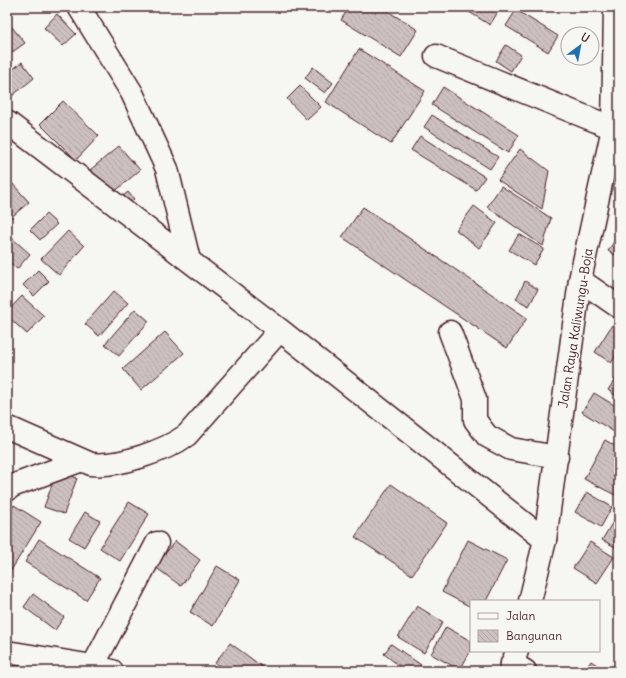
<svg xmlns="http://www.w3.org/2000/svg" width="626" height="678" font-family="Delius,sans-serif">
	<style>
		.building { fill: url(#building-back-hatch); stroke: #4a1f2b }
		.lines { fill: none; stroke-linecap: round; stroke-linejoin: round }
		.minor-casing { stroke: #4a1f2b; stroke-width: 25 }
		.major-casing { stroke: #4a1f2b; stroke-width: 25 }
		.minor { stroke: #f6f6f2; stroke-width: 22 }
		.major { stroke: #f6f6f2; stroke-width: 22 }
		.labels { text-anchor: middle; stroke-width: 3; stroke-linejoin: round; paint-order: stroke }
		.street-label { font-size: 13px; fill: #4a1f2b; stroke: #f6f6f2 }
	</style>
	<defs>
		<pattern id="building-back-hatch" width="6" height="6" patternUnits="userSpaceOnUse"><rect width="6" height="6" fill="#ccc1c0"/><path d="M-1 5l2 2M0 0l6 6M5-1l2 2" fill="none" stroke="#b1a5a5"/></pattern>
	</defs>
	<rect width="100%" height="100%" fill="#f6f6f2"/>
	<filter id="ink" filterUnits="userSpaceOnUse"><feTurbulence type="fractalNoise" baseFrequency=".025" numOctaves="2"/><feDisplacementMap in="SourceGraphic" scale="8" xChannelSelector="R" yChannelSelector="G"/><feConvolveMatrix kernelMatrix="1 2 1 2 8 2 1 2 1" color-interpolation-filters="sRGB"/></filter>
	<g filter="url(#ink)">
		<path class="building" d="M349 7H381L418 30 401 57 341 20Z
			M461 7H494L499 10 490 25Z
			M516 10 558 36 548 52 506 26Z
			M57 14 76 34 63 46 44 28Z
			M7 21 25 43 11 53 7 48Z
			M506 45 521 55 511 71 496 61Z
			M359 49 425 91 391 144 326 102Z
			M22 62 34 78 7 100V74Z
			M313 67 333 83 325 93 305 78Z
			M300 86 321 107 307 120 287 99Z
			M443 87 519 135 508 153 432 105Z
			M63 101 99 136 76 160 40 124Z
			M432 115 498 157 490 169 424 127Z
			M420 136 485 177 476 190 411 150Z
			M119 146 140 170 112 194 90 170Z
			M520 149 549 171 542 209 498 180Z
			M12 183 29 202 7 221V187Z
			M501 186 551 218 543 246 487 207Z
			M128 192 134 199 123 209 117 201Z
			M474 206 497 223 479 248 456 230Z
			M363 207 527 318 507 348 342 237Z
			M46 214 57 224 40 240 30 230Z
			M68 231 84 246 59 275 41 259Z
			M519 234 544 249 534 265 509 250Z
			M619 234V257L608 251Z
			M12 238 30 254 17 269 7 260V243Z
			M38 270 49 281 34 296 23 285Z
			M525 281 538 289 529 306 516 299Z
			M114 291 128 303 99 336 85 324Z
			M22 296 44 316 27 334 7 316V312Z
			M135 309 149 321 119 356 105 344Z
			M612 325 619 329V351L611 363 595 352Z
			M165 332 184 353 141 390 123 369Z
			M619 373V398L608 390Z
			M594 393 619 408V435L582 412Z
			M605 440 619 448V493L617 496 584 479Z
			M57 471 77 478 64 514 44 507Z
			M391 484 447 523 412 575 355 537Z
			M587 492 612 507 601 527 575 512Z
			M129 502 149 514 120 561 100 548Z
			M14 505 41 522 7 577V516Z
			M85 512 100 521 84 547 69 538Z
			M614 520 619 522V549L602 540Z
			M39 539 100 578 86 600 25 562Z
			M468 540 507 560 486 601H471V607L442 592Z
			M175 541 200 560 181 586 155 567Z
			M590 542 614 557 597 583 573 568Z
			M217 566 240 580 213 626 190 612Z
			M33 594 64 617 55 630 24 607Z
			M417 606 443 622 424 653 398 637Z
			M446 627 471 641V650L460 670 431 654Z
			M230 643 268 671H226L215 663Z
			M391 644 421 665 417 671H406L384 654Z
			M591 661 606 671H584Z"/>
		<g class="lines">
			<defs>
				<path id="minor" d="M79 7 132 93 167 169 189 260
					M436 56 613 128
					M7 122 280 330 545 540
					M580 280 619 307
					M450 332 475 399V420L487 436 511 449 557 457
					M7 427 91 464C119 467 165 451 187 435L280 330
					M7 490 12 486 82 460
					M7 652 93 666 112 671
					M512 663 525 671
					M93 666 157 543"/>
				<path id="major" d="M530 601 545 540 580 280 613 128 615 7
					M510 671 517 651"/>
			</defs>
			<use href="#minor" class="minor-casing"/>
			<use href="#major" class="major-casing"/>
			<use href="#minor" class="minor"/>
			<use href="#major" class="major"/>
		</g>
	</g>
	<g class="labels">
		<g class="street-label">
			<text transform="translate(575 328) rotate(-81)" y="5">Jalan Raya Kaliwungu-Boja</text>
		</g>
	</g>
	<rect width="626" height="678" fill="none" stroke="#f6f6f2" stroke-width="24"/>
	<rect x="12" y="12" width="602" height="654" fill="none" stroke="#4a1f2b" stroke-width="1.5" filter="url(#ink)"/>
	<rect x="470" y="600" width="130" height="52" fill="#f6f6f2" stroke="#b1a0a2"/>
	<rect x="478" y="613" width="20" height="6" fill="#f6f6f2" stroke="#b1a0a2"/>
	<text x="506" y="620" font-size="12" fill="#4a1f2b">Jalan</text>
	<rect x="478" y="630" width="20" height="12" fill="url(#building-back-hatch)" stroke="#b1a0a2"/>
	<text x="506" y="640" font-size="12" fill="#4a1f2b">Bangunan</text>
	<g transform="translate(580 46) rotate(32)"><circle r="19" fill="#f6f6f2" stroke="#b1a0a2"/>
	<path d="M0-3L7 15L0 10L-7 15Z" fill="#1f6fb2"/>
	<text y="-6" font-size="11" font-weight="bold" text-anchor="middle" fill="#4a1f2b">U</text>
	</g>
</svg>
